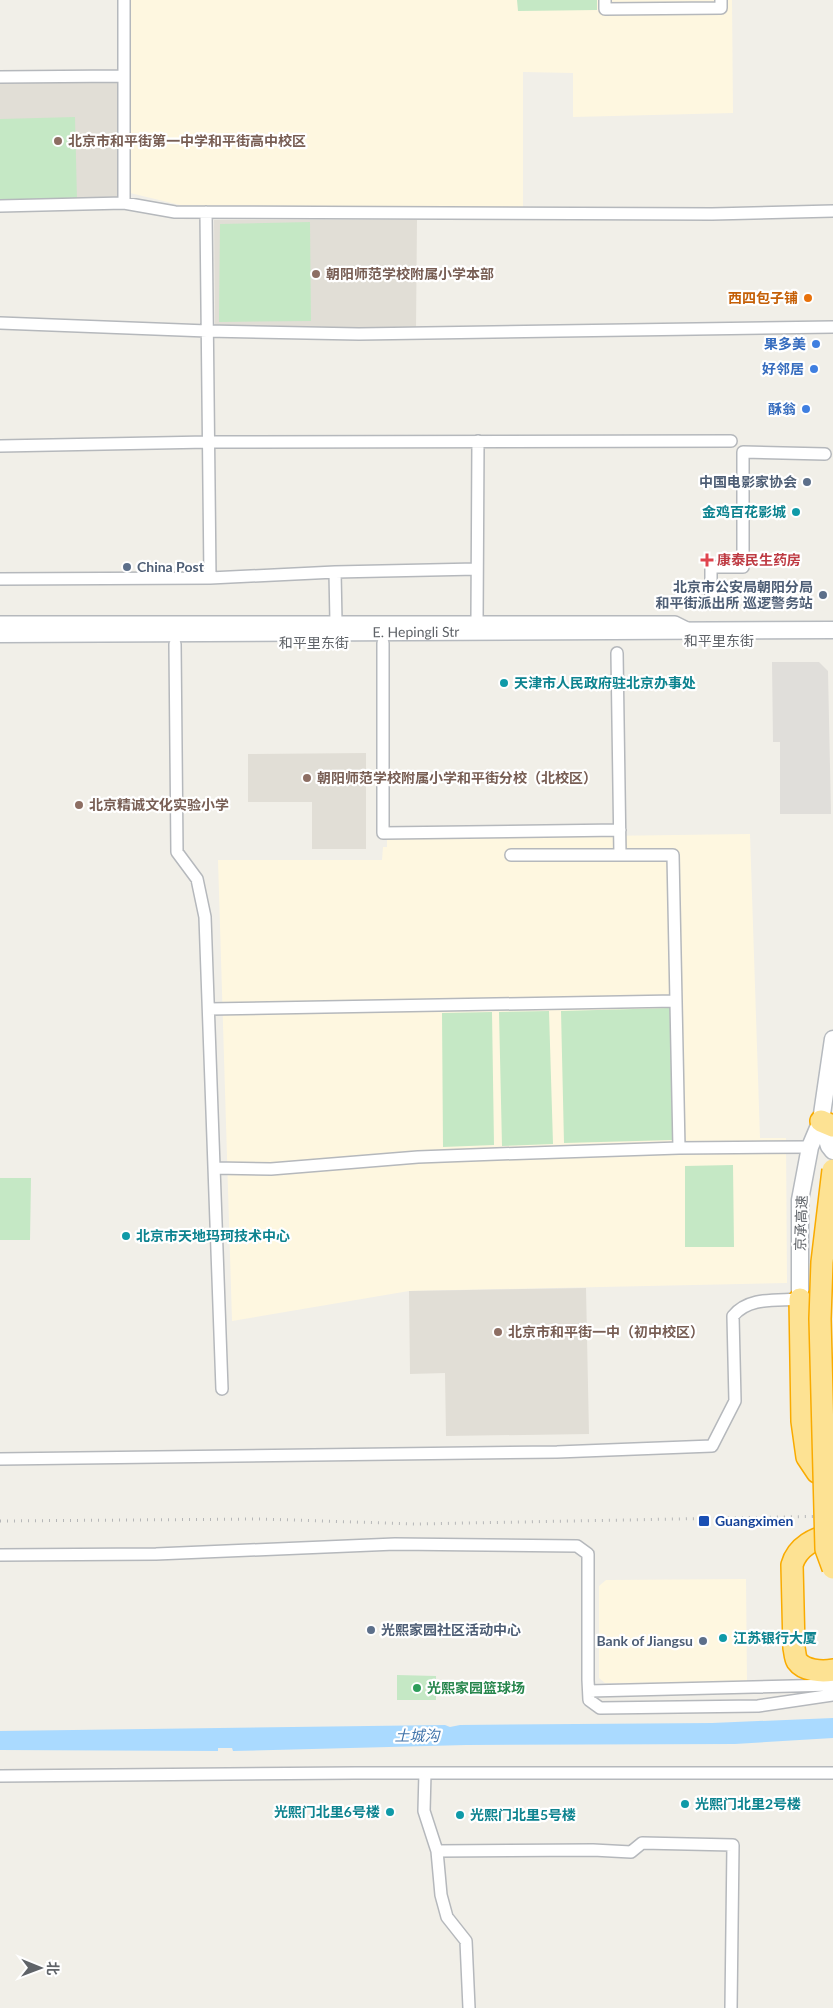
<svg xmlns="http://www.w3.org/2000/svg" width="833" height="2008" font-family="Lato,'Noto Sans SC',sans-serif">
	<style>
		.commercial { fill: #fef7e0 }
		.industrial { fill: #e0deda }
		.education { fill: #e1ded6 }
		.green { fill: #c5e8c5 }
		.water { fill: #aadaff }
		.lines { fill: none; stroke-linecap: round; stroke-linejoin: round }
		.street-casing { stroke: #b5b8bc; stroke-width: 14 }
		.secondary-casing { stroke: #b6babf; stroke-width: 19 }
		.highway-casing { stroke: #f9ab00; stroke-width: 24 }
		.street { stroke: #fff; stroke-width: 11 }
		.secondary { stroke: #fff; stroke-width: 16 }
		.highway { stroke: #fde293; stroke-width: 21 }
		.rail { stroke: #b6b7b8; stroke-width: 3; stroke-dasharray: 1 6; stroke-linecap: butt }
		.highway-bridge-casing { stroke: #f9ab00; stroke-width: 24; stroke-linecap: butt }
		.highway-bridge { stroke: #fde293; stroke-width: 21 }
		.education-dot { fill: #8d6e63; stroke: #fff; stroke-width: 2 }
		.food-dot { fill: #e8710a; stroke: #fff; stroke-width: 2 }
		.shop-dot { fill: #3f7fe0; stroke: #fff; stroke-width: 2 }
		.service-dot { fill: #5c6f8a; stroke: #fff; stroke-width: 2 }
		.culture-dot { fill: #0f9aa8; stroke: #fff; stroke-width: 2 }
		.health-dot { fill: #e0444e; stroke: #fff; stroke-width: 2 }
		.transit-dot { fill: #1a4fb4; stroke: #fff; stroke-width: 2 }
		.leisure-dot { fill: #2e9e5b; stroke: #fff; stroke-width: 2 }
		.labels { text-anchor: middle; stroke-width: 4.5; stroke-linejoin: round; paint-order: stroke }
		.education-label { font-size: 14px; font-weight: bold; fill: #785e54; stroke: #fff; text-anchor: start }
		.food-label { font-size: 14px; font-weight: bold; fill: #c56008; stroke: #fff; text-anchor: end }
		.shop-label { font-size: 14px; font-weight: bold; fill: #366cbe; stroke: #fff; text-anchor: end }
		.service-label { font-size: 14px; font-weight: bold; fill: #4e5e75; stroke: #fff; text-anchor: end }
		.culture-label { font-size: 14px; font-weight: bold; fill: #0d838f; stroke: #fff; text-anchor: start }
		.health-label { font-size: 14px; font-weight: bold; fill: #be3a42; stroke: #fff; text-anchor: start }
		.street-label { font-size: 14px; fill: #5f6368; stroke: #fff }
		.transit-label { font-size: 14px; font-weight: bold; fill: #164399; stroke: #fff; text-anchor: start }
		.leisure-label { font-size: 14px; font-weight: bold; fill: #27864d; stroke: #fff; text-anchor: start }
		.water-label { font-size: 15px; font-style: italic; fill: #4174aa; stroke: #fff }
	</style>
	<rect width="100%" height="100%" fill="#f1efe8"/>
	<path class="commercial" d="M130 0H732L733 113 573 117V73L523 72V207L180 205 130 193Z
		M750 834 760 1138H786L787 1283 409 1291 232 1321 218 860H382L383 847H387V839Z
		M746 1579 747 1682 605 1683 599 1678V1586L606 1580Z"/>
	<path class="industrial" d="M772 662H819L828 671 831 814H780V742H773Z"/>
	<path class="education" d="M117 81V199L0 201V82Z
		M214 220H417L416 329 215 328Z
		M366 753V849H312V802H248V754Z
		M586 1288 589 1434 446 1436 445 1373 410 1374 409 1291Z"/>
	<path class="green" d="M517 0H597V10L518 11Z
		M75 117 77 200 0 201V119Z
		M310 222 311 321 219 322 220 224Z
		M670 1008 673 1140 564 1143 561 1011Z
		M549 1011 553 1144 502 1146 499 1012Z
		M492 1012 494 1145 443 1147 442 1013Z
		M733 1165 734 1247H685V1166Z
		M0 1178H31L30 1240H0Z
		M397 1675 436 1676V1700H397Z"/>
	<path class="water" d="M833 1718V1738L735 1744 466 1745 233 1751 232 1748H218V1751L0 1750V1731L445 1725 450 1727 460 1725 712 1723Z"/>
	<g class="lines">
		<defs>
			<path id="street" d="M605 0V9L721 8V0
				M0 77 123 76
				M124 203V0
				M0 206 124 203 175 212 712 214 833 211
				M206 212 210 578
				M0 323 207 331 359 334 833 327
				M0 446 208 442 731 441
				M335 572 336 622
				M0 579 210 578 335 572 477 569
				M711 604V567H743V452L825 454
				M0 622H675L691 630
				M477 622 478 441
				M383 643V833L620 830
				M175 644 177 852 197 879 205 917 222 1389
				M617 653 620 855
				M511 855H673L679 1148
				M209 1009 676 1001
				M214 1168 271 1169 418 1157 497 1154 679 1148 810 1147
				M0 1459 557 1452 712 1446 735 1401 733 1316C749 1296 778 1301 800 1299
				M0 1555 156 1554 395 1544 577 1546 588 1554V1680L589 1700 600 1708 758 1706 833 1695
				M589 1691 833 1685
				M425 1773 424 1811 437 1851 593 1850 631 1852 642 1843 733 1845 731 2008
				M0 1776 355 1773H833
				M437 1851 441 1895 447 1917 466 1941 469 2008"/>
			<g id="secondary">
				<path id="s1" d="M0 634 833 630"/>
				<path d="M833 1039 821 1121 829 1146 833 1151"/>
				<path d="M800 1299V1200L810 1147 821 1121"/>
			</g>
			<path id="highway" d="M821 1121 833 1126
				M800 1299 802 1421 807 1457 817 1472 833 1475
				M833 1535C815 1537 797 1547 792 1565L794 1648C795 1652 795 1658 797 1661 804 1671 822 1672 833 1670"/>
		</defs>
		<use href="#street" class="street-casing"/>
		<use href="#secondary" class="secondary-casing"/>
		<use href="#highway" class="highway-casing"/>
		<use href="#street" class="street"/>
		<use href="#secondary" class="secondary"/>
		<use href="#highway" class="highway"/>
		<path class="rail" d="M0 1521 261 1519 416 1524 833 1516"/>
		<defs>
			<path id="highway-bridge" d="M833 1170 822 1262 820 1319 826 1549 833 1568"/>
		</defs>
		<use href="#highway-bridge" class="highway-bridge-casing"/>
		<use href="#highway-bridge" class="highway-bridge"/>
	</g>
	<g class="education-dot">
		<circle cx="58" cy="141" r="5"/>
		<circle cx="316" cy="274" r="5"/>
		<circle cx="307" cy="778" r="5"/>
		<circle cx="79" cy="805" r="5"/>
		<circle cx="498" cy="1332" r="5"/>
	</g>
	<circle class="food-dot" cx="808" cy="298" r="5"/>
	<g class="shop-dot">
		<circle cx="816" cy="344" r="5"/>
		<circle cx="814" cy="369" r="5"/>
		<circle cx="806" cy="409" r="5"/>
	</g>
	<g class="service-dot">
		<circle cx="807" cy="482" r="5"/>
		<circle cx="127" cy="567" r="5"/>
		<circle cx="823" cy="595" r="5"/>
		<circle cx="371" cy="1630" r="5"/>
		<circle cx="703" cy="1641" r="5"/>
	</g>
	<g class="culture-dot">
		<circle cx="796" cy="512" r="5"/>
		<circle cx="504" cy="683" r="5"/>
		<circle cx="126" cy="1236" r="5"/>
		<circle cx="723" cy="1638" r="5"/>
		<circle cx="685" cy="1804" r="5"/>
		<circle cx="390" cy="1812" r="5"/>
		<circle cx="460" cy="1815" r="5"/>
	</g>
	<path class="health-dot" d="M704.5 552.5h5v5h5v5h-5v5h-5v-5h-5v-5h5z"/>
	<rect class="transit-dot" x="698" y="1515" width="12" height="12" rx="2.5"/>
	<circle class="leisure-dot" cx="417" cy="1688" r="5"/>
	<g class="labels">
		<g class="education-label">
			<text x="68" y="146">北京市和平街第一中学和平街高中校区</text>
			<text x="326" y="279">朝阳师范学校附属小学本部</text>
			<text x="317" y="783">朝阳师范学校附属小学和平街分校（北校区）</text>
			<text x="89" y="810">北京精诚文化实验小学</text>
			<text x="508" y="1337">北京市和平街一中（初中校区）</text>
		</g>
		<g class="food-label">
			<text x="798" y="303">西四包子铺</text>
		</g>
		<g class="shop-label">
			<text x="806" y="349">果多美</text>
			<text x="804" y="374">好邻居</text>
			<text x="796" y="414">酥翁</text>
		</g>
		<g class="service-label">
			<text x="797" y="487">中国电影家协会</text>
			<text x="137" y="572" text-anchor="start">China Post</text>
			<text x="813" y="592">北京市公安局朝阳分局<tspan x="813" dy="16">和平街派出所 巡逻警务站</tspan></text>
			<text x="381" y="1635" text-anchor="start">光熙家园社区活动中心</text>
			<text x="693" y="1646">Bank of Jiangsu</text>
		</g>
		<g class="culture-label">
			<text x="786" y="517" text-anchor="end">金鸡百花影城</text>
			<text x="514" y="688">天津市人民政府驻北京办事处</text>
			<text x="136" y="1241">北京市天地玛珂技术中心</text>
			<text x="733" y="1643">江苏银行大厦</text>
			<text x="695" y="1809">光熙门北里2号楼</text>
			<text x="380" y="1817" text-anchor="end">光熙门北里6号楼</text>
			<text x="470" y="1820">光熙门北里5号楼</text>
		</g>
		<g class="health-label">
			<text x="717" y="565">康泰民生药房</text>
		</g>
		<g class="street-label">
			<text dy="5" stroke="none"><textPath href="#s1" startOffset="416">E. Hepingli Str</textPath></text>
			<text x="719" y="646">和平里东街</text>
			<text x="314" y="648">和平里东街</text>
			<text transform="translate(801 1223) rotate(-88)" y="5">京承高速</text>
		</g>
		<g class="transit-label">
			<text x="715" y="1526">Guangximen</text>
		</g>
		<g class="leisure-label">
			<text x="427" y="1693">光熙家园篮球场</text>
		</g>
		<g class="water-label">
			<text x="417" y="1741">土城沟</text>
		</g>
	</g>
	<g transform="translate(40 1968) rotate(91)" stroke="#ffffff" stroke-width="4" paint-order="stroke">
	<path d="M0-4L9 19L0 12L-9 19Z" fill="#5f6368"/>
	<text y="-8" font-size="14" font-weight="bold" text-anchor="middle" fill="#5f6368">北</text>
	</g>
</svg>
